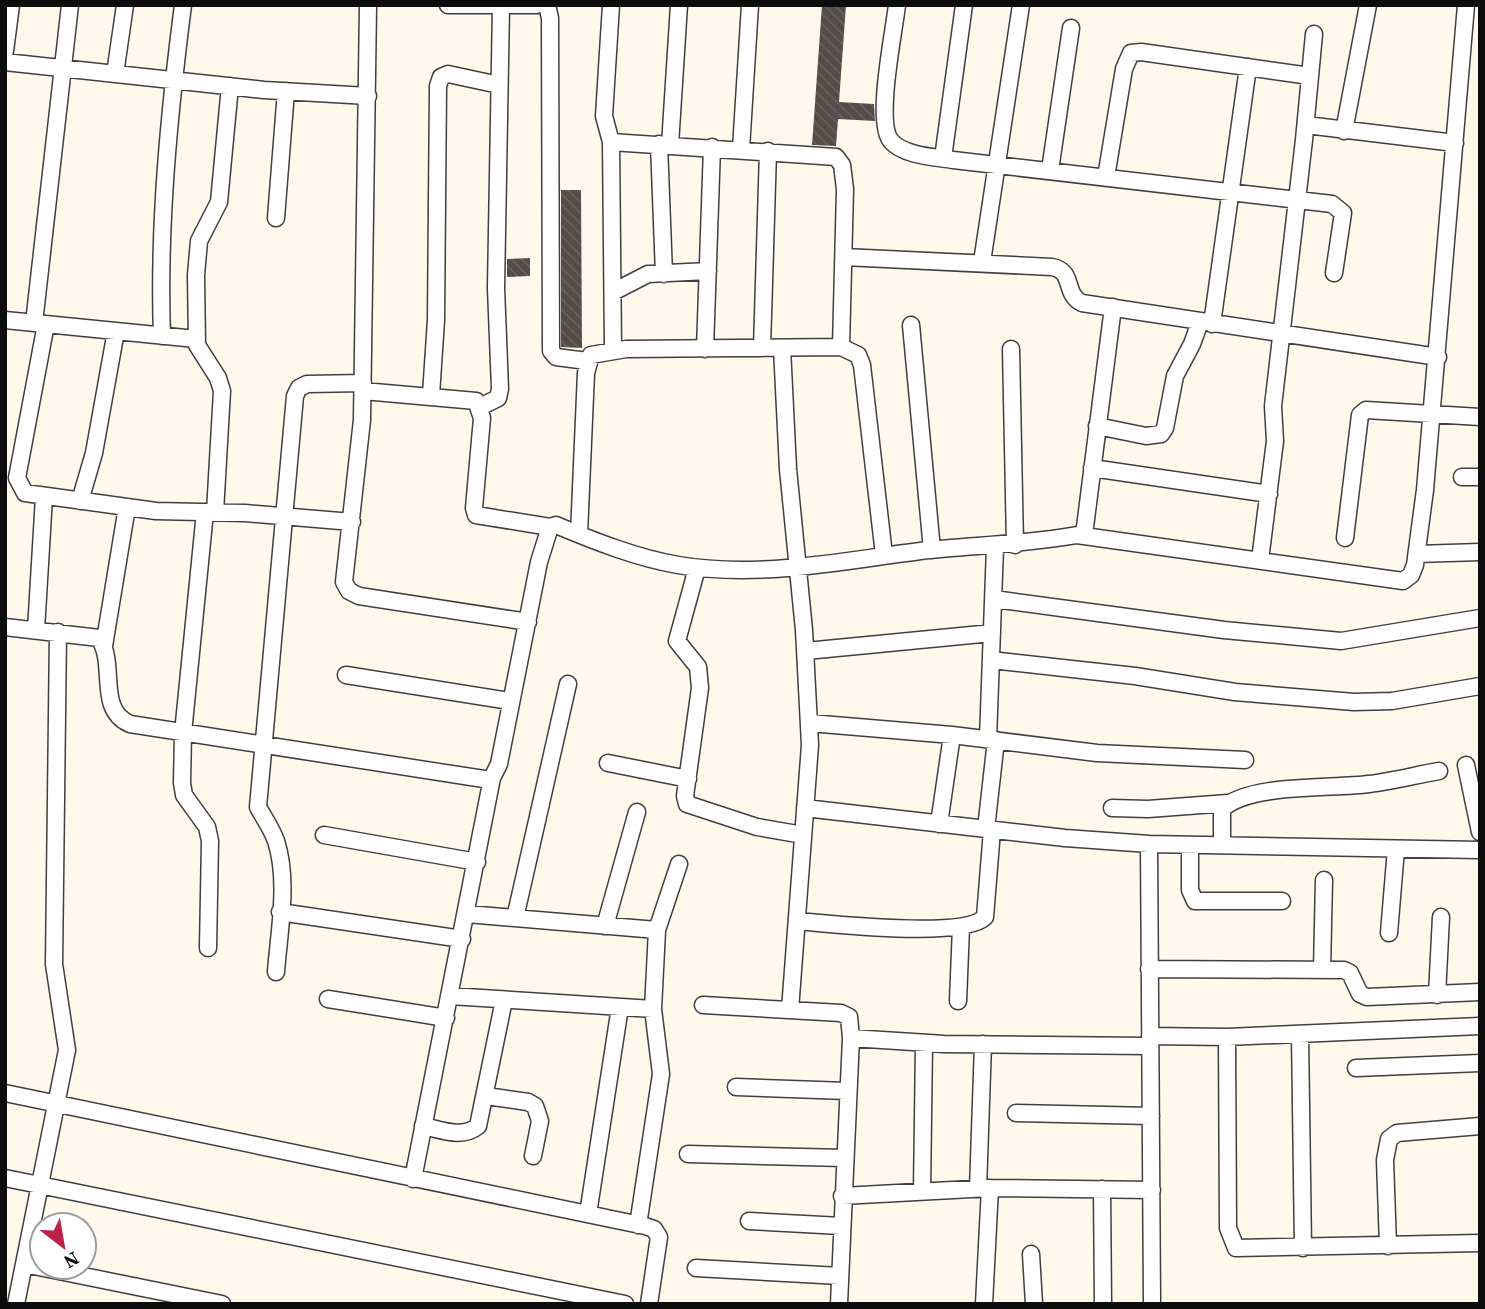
<svg xmlns="http://www.w3.org/2000/svg" width="1485" height="1309" font-family="'Source Serif 4',serif">
	<style>
		.building { fill: url(#building-back-hatch) }
		.lines { fill: none; stroke-linecap: round; stroke-linejoin: round }
		.minor-casing { stroke: #3f3f3f; stroke-width: 19 }
		.minor { stroke: #fff; stroke-width: 16 }
	</style>
	<defs>
		<pattern id="building-back-hatch" width="6" height="6" patternUnits="userSpaceOnUse" patternTransform="scale(1.75)"><rect width="6" height="6" fill="#554b48"/><path d="M-1 5l2 2M0 0l6 6M5-1l2 2" fill="none" stroke="#68605e"/></pattern>
	</defs>
	<rect width="100%" height="100%" fill="#fff8eb"/>
	<path class="building" d="M822 5H846L839 102 874 104 875 121 838 119 836 146 812 145Z
		M561 190H581L582 348 561 347Z
		M530 258V276L507 277V259Z"/>
	<g class="lines">
		<defs>
			<path id="minor" d="M368 5 362 420 344 582 349 591 359 596 528 622
				M448 5H536
				M547 5 550 18 551 351 556 357 587 361
				M611 5 604 116 611 142 613 350
				M897 5C894 32 875 122 891 141 904 156 935 157 953 160L1332 204 1343 213 1334 273
				M5 51 11 5
				M5 62 264 90 368 96
				M115 74 125 5
				M1306 125 1455 143
				M1344 131 1368 5
				M611 142 836 157 842 165 845 189 841 347
				M659 144 664 274
				M670 145 679 5
				M741 149 750 5
				M943 158 964 5
				M1050 170 1071 28
				M1106 177 1124 69 1131 53 1141 52 1310 76
				M276 218 286 91
				M844 257 1052 267C1075 271 1063 294 1082 303L1438 357
				M982 262 1021 5
				M613 292 648 274 708 271
				M5 320 196 339
				M34 323 70 5
				M46 324 17 478 25 493 156 511 245 513 352 522
				M1212 324 1248 67
				M911 325 932 550
				M162 336C158 226 169 114 183 5
				M762 348 768 151
				M782 348 788 469 804 630 810 745 790 1010
				M705 349 712 147
				M1011 349 1015 545
				M363 391 476 401 482 418 474 508 476 515 550 527
				M431 395 436 320 438 86 441 77 448 74 499 85
				M480 407 498 398 500 389 496 288 501 6
				M1097 426 1146 436 1161 434 1165 428 1175 376 1192 344 1200 322
				M1092 468 1269 494
				M1462 477H1480
				M80 501 94 453 116 331
				M205 512 183 733 182 783 184 795 207 827 210 841 208 948
				M215 512 222 391 218 378 197 345 196 275 199 241 219 202 230 86
				M579 534 586 373 591 355 626 349 841 347 858 355 862 365 884 555
				M1084 535 1113 307
				M1345 538 1360 415 1366 410 1480 417
				M1417 554 1480 552
				M1260 560 1275 441 1273 406 1304 140 1314 34
				M697 568 677 641 698 667 700 688 685 796 687 804 757 827 803 835
				M994 599 1224 630 1341 641 1480 618
				M5 627 99 638C117 665 96 709 130 724L484 779 492 778 499 764 539 562 550 527 556 525C594 541 637 558 678 565 760 579 847 560 928 550 978 545 1027 544 1077 535L1403 581 1411 575 1415 565 1425 490 1466 5
				M36 630 44 497
				M104 646 127 507
				M806 651 992 633
				M991 660 1135 676 1235 692 1354 702 1392 701 1480 686
				M346 675 510 701
				M810 723 952 735 1097 753 1245 760
				M988 739 995 547
				M608 763 688 779
				M1466 765 1480 832
				M805 808 1065 838 1149 844 1480 850
				M1112 808 1148 809 1228 803
				M939 824 952 735
				M986 829 996 740
				M324 835 477 862
				M1149 844 1152 1304
				M1190 845V890L1195 901H1282
				M1222 845V809C1249 783 1332 789 1369 784 1393 781 1416 775 1439 771
				M280 912 462 939
				M467 914 657 930
				M515 918 568 684
				M797 921C831 924 964 939 985 917L992 830
				M605 926 637 812
				M1389 933 1396 849
				M1149 969 1344 970 1350 973 1360 994 1367 997 1480 992
				M1322 970 1324 880
				M276 972C279 931 289 881 276 841 272 829 264 818 258 807L295 396 299 388 307 384 363 383
				M1437 995 1441 917
				M450 996 653 1009
				M328 999 446 1018
				M958 1001 961 927
				M703 1005 841 1013 849 1017 851 1038 839 1304
				M1300 1034 1303 1248
				M1150 1036 1227 1037 1480 1026
				M1227 1037 1228 1228 1236 1248 1480 1243
				M851 1038 944 1044 1150 1046
				M1356 1068 1480 1063
				M736 1087 847 1091
				M5 1093 645 1226 654 1229 659 1237 649 1304
				M486 1096 528 1102 535 1106 540 1121 533 1156
				M1016 1113 1151 1116
				M423 1126C442 1130 462 1139 478 1126L504 1000
				M688 1154 844 1158
				M5 1178 625 1304
				M413 1179 492 778
				M978 1189 983 1044
				M1102 1189 1103 1304
				M922 1192 924 1043
				M842 1196 990 1188 1152 1190
				M588 1214 620 1007
				M749 1221 841 1226
				M638 1225 661 1074 653 1009 657 930 679 864
				M1388 1246 1385 1160 1389 1139 1397 1133 1480 1126
				M1031 1254 1034 1304
				M24 1264 222 1304
				M696 1268 840 1276
				M16 1304 67 1050 54 964 58 632
				M984 1304 990 1188"/>
		</defs>
		<use href="#minor" class="minor-casing"/>
		<use href="#minor" class="minor"/>
	</g>
	<rect width="1485" height="1309" fill="none" stroke="#0c0c0c" stroke-width="14"/>
	<g transform="translate(63 1246) rotate(149)"><circle r="33" fill="#ffffff" stroke="#9e9e9e" stroke-width="2"/>
	<path d="M0-5L12 26L0 18L-12 26Z" fill="#bd2344"/>
	<text y="-10" font-size="19" font-weight="bold" text-anchor="middle" fill="#0c0c0c">N</text>
	</g>
</svg>
